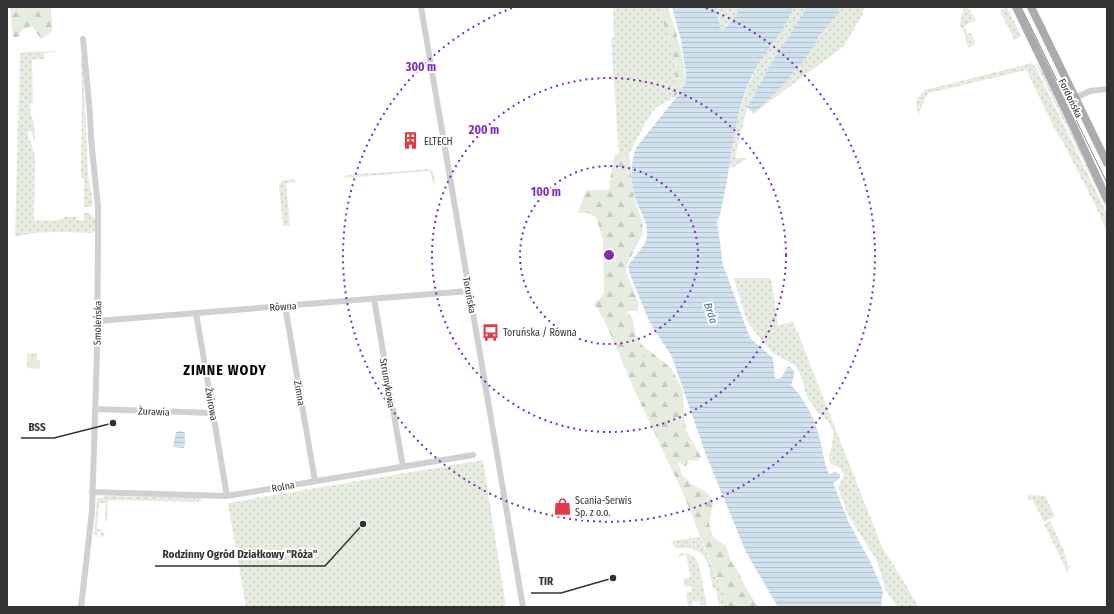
<svg xmlns="http://www.w3.org/2000/svg" width="1114" height="614" font-family="'Fira Sans Condensed',sans-serif">
	<style>
		.grass { fill: url(#grass-dots) }
		.forest { fill: url(#forest-firs) }
		.park { fill: url(#park-crowns) }
		.water { fill: url(#water-rules) }
		.lines { fill: none; stroke-linecap: round; stroke-linejoin: round }
		.stream { stroke: #cfe2ee; stroke-width: 2 }
		.minor { stroke: #d0d0d0; stroke-width: 6 }
		.major { stroke: #ababab; stroke-width: 8 }
		.tram { stroke: #888; stroke-width: 1 }
		.ring { fill: none; stroke: #7b2cbf; stroke-width: 2; stroke-dasharray: 2 4 }
		.labels { text-anchor: middle; stroke-width: 4; stroke-linejoin: round; paint-order: stroke }
		.street-label { font-size: 10px; fill: #333; stroke: #fff }
		.poi-label { font-size: 10px; fill: #333; stroke: #fff; text-anchor: start }
		.water-label { font-size: 11px; font-style: italic; fill: #3f7597; stroke: #fff }
		.district-label { font-size: 14px; font-weight: bold; letter-spacing: 1px; fill: #000; stroke: #fff }
		.centre { fill: #7b2cbf; stroke: #fff; stroke-width: 2 }
		.ring-label { font-size: 12px; text-anchor: middle; font-weight: bold; fill: #7b2cbf; stroke: #fff; stroke-width: 4; stroke-linejoin: round; paint-order: stroke }
		.leader { fill: none; stroke: #333; stroke-width: 1.5 }
		.callout-dot { fill: #333; stroke: #fff; stroke-width: 1.5 }
		.callout-label { font-size: 11px; text-anchor: middle; font-weight: bold; fill: #333; stroke: #fff; stroke-width: 4; stroke-linejoin: round; paint-order: stroke }
	</style>
	<defs>
		<pattern id="grass-dots" width="8" height="8" patternUnits="userSpaceOnUse"><rect width="8" height="8" fill="#e6ecdf"/><path d="M2 2h.1M6 6h.1" fill="none" stroke="#c6cbc0" stroke-width="1.8" stroke-linecap="round"/></pattern>
		<pattern id="forest-firs" width="22" height="20" patternUnits="userSpaceOnUse"><rect width="22" height="20" fill="#e6ecdf"/><path d="M5 1l3.5 6h-7zM16 11l3.5 6h-7z" fill="#c6cbc0"/></pattern>
		<pattern id="park-crowns" width="20" height="18" patternUnits="userSpaceOnUse"><rect width="20" height="18" fill="#e6ecdf"/><path d="M2 6a3 3 0 1 1 6 0M12 15a3 3 0 1 1 6 0" fill="none" stroke="#c6cbc0"/></pattern>
		<pattern id="water-rules" width="6" height="5" patternUnits="userSpaceOnUse"><rect width="6" height="5" fill="#cfe2ee"/><path d="M0 2.5h6" fill="none" stroke="#b2c2cd"/></pattern>
	</defs>
	<rect width="100%" height="100%" fill="#fff"/>
	<path class="grass" d="M613 7H659C667 26 681 71 674 90 670 104 659 103 653 111 644 124 637 140 629 154H619L611 39 614 37Z
		M716 7H741L728 26 722 29 720 28Z
		M794 7H807L770 65 747 108 735 158H748L732 168 729 167C734 130 742 91 762 59 773 42 786 26 794 7Z
		M839 7H864L862 16 843 47 754 113 781 87 807 57 819 36 839 13Z
		M966 7 970 10 976 20 964 26 968 34 971 33 975 42V44L968 48 965 35 960 25 963 9Z
		M1007 7 1021 36 1015 40 1014 39 1000 11Z
		M56 51V52L44 53V59L32 60 33 103H30V111L34 124 35 143 31 131 27 132 35 156 34 220 55 221 65 217H77V220H84V213H89L96 220 95 230 92 233C66 232 40 230 15 237L20 55 23 52Z
		M81 59 83 62 88 175 93 203 91 207H84V178H81L82 97Z
		M1035 62 1041 68 1107 202V210Z
		M1032 63 1035 66 1107 214V231L1097 209 1064 144 1057 133 1026 70 929 93 925 98 919 114C914 105 917 96 925 90Z
		M429 169 433 171 435 183 433 184 430 171 344 178 346 175Z
		M294 179 295 182 286 183 290 226H283L279 185 283 180Z
		M734 278H771L778 326 793 321 882 547 906 585 918 607H897L886 591 877 561 848 515 838 487 844 475 840 468 831 464 829 459 834 434 829 422 818 413 806 395 802 378 796 366 772 352 747 322Z
		M483 460 506 607H246L228 503Z
		M1031 495 1045 496 1055 516 1044 522 1032 499 1028 501V496Z
		M104 496 200 498 202 501H199V502L108 500 107 521H105V519L106 503H99L97 529 102 530 105 536 101 537V532L98 531 97 537 94 534 97 500 98 498H103Z
		M1050 521 1065 553H1064L1067 558 1065 559 1070 568 1068 569 1069 575 1044 524Z
		M700 537 729 607H723L722 605H719L716 589H713C710 574 710 553 692 549 686 547 681 549 676 548L671 541Z
		M686 553 693 556 699 564 707 607H700L704 605H700V601L692 602 693 606 688 607 686 593 692 592 691 586 685 587 683 579 691 577 686 555 677 557 679 554Z"/>
	<path class="forest" d="M10 7H51L52 31 41 39 32 26 22 30 18 37H13Z
		M659 7H668C673 23 689 69 684 84 681 92 674 98 667 102L674 90 676 65Z
		M615 154H629L634 198 642 221 643 233 627 264 626 272 639 304 637 311H626L633 319 635 333 642 345 671 368 683 391 684 417 686 430 701 457 697 461 688 460 686 467 678 462 682 475 693 485 708 493 713 503 709 524 713 537 726 546 731 561 738 571 746 588 758 607H729L682 491 637 396 606 324 598 309 593 304 601 298 604 293 603 240 596 217 588 213H578L586 190H609L612 167Z"/>
	<path class="park" d="M27 353 37 354V360H40V369L27 368Z"/>
	<path class="water" d="M672 7H716L720 28 722 29 728 26 741 7H794C784 33 763 53 751 78 738 105 734 137 729 167 727 183 723 199 720 215L717 221 723 265 750 338 773 358 775 379 781 378 788 366C798 372 794 375 791 385 806 401 815 419 820 440 823 452 824 463 829 474L835 472 840 474V477L838 480 833 483 848 521 871 563 883 591 881 607H778L746 552 706 455 672 357 650 323 631 277 628 266C633 258 641 250 645 243 652 227 640 212 635 198 631 182 630 163 636 148L678 95 685 83 686 74 681 40Z
		M807 7H839V13L819 36 807 57 781 87 754 113 747 108 770 65Z
		M176 432 182 431 185 433V444L184 448 173 447Z"/>
	<g class="lines">
		<path class="stream" d="M642 357 645 356"/>
		<path class="minor" d="M421 7 523 607
			M1075 98 1090 91 1107 89
			M374 299 403 467
			M285 306 315 481
			M196 313 227 496
			M97 321 469 291
			M95 409 213 413
			M92 492 227 496 473 455
			M81 607 92 511 97 352 98 238V207L91 138 90 114 83 39"/>
		<path class="major" d="M1016 7 1071 121 1107 199
			M1031 7 1107 163"/>
		<path class="tram" d="M1021 7 1107 183"/>
	</g>
	<g class="ring">
		<circle cx="609" cy="255" r="89"/>
		<circle cx="609" cy="255" r="177"/>
		<path d="M706 8A266 266 0 1 1 512 8"/>
	</g>
	<defs>
		<symbol id="building-bare" viewBox="-9 -9 18 18"><path d="M-4-6H4V6H1V3H-1V6H-4ZM-2.5-4.3h1.7v1.8h-1.7ZM.8-4.3h1.7v1.8H.8ZM-2.5-1h1.7V.8h-1.7ZM.8-1h1.7V.8H.8Z" fill="#e63946" stroke="#fff" stroke-width="2.5" paint-order="stroke"/></symbol>
		<symbol id="bus-bare" viewBox="-9 -9 18 18"><path d="M-5-6H5V4H4V6H2V4H-2V6H-4V4H-5ZM-3.5-4V0h7V-4ZM-3.5 1.2v1.5H-2V1.2ZM2 1.2v1.5H3.5V1.2Z" fill="#e63946" stroke="#fff" stroke-width="2.5" paint-order="stroke"/></symbol>
		<symbol id="shop-bare" viewBox="-9 -9 18 18"><path d="M-5-2.5h2.3a2.7 3.5 0 0 1 5.4 0H5L5.5 6h-11ZM-1.5-2.5h3a1.5 2.3 0 0 0-3 0Z" fill="#e63946" stroke="#fff" stroke-width="2.5" paint-order="stroke"/></symbol>
	</defs>
	<g fill-rule="evenodd">
		<use href="#building-bare" x="398" y="128" width="25" height="25"/>
		<use href="#bus-bare" x="478" y="320" width="25" height="25"/>
		<use href="#shop-bare" x="550" y="494" width="25" height="25"/>
	</g>
	<g class="labels">
		<g class="street-label">
			<text transform="translate(1071 98) rotate(64)" y="4">Fordońska</text>
			<text transform="translate(470 295) rotate(80)" y="4">Toruńska</text>
			<text transform="translate(283 306) rotate(-4)" y="4">Równa</text>
			<text transform="translate(97 323) rotate(-89)" y="4">Smoleńska</text>
			<text transform="translate(388 383) rotate(80)" y="4">Strumykowa</text>
			<text transform="translate(300 393) rotate(80)" y="4">Zimna</text>
			<text transform="translate(212 404) rotate(80)" y="4">Żwirowa</text>
			<text transform="translate(154 411) rotate(2)" y="4">Żurawia</text>
			<text transform="translate(283 486) rotate(-10)" y="4">Rolna</text>
		</g>
		<g class="poi-label">
			<text x="424" y="145">ELTECH</text>
			<text x="503" y="336">Toruńska / Równa</text>
			<text x="575" y="504">Scania-Serwis<tspan x="575" dy="12">Sp. z o.o.</tspan></text>
		</g>
		<g class="water-label">
			<text transform="translate(711 313) rotate(71)" y="4">Brda</text>
		</g>
		<g class="district-label">
			<text x="225" y="375">ZIMNE WODY</text>
		</g>
	</g>
	<circle cx="609" cy="255" r="6" class="centre"/>
	<g class="ring-label">
		<text x="421" y="71">300 m</text>
		<text x="484" y="134">200 m</text>
		<text x="546" y="196">100 m</text>
	</g>
	<path class="leader" d="M113 423L54 438H21M363 524L325 566H155M613 578L561 593H531"/>
	<g class="callout-dot">
		<circle cx="113" cy="423" r="4"/>
		<circle cx="363" cy="524" r="4"/>
		<circle cx="613" cy="578" r="4"/>
	</g>
	<g class="callout-label">
		<text x="37" y="431">BSS</text>
		<text x="240" y="558">Rodzinny Ogród Działkowy "Róża"</text>
		<text x="546" y="585">TIR</text>
	</g>
	<rect width="1114" height="614" fill="none" stroke="#333333" stroke-width="16"/>
</svg>
